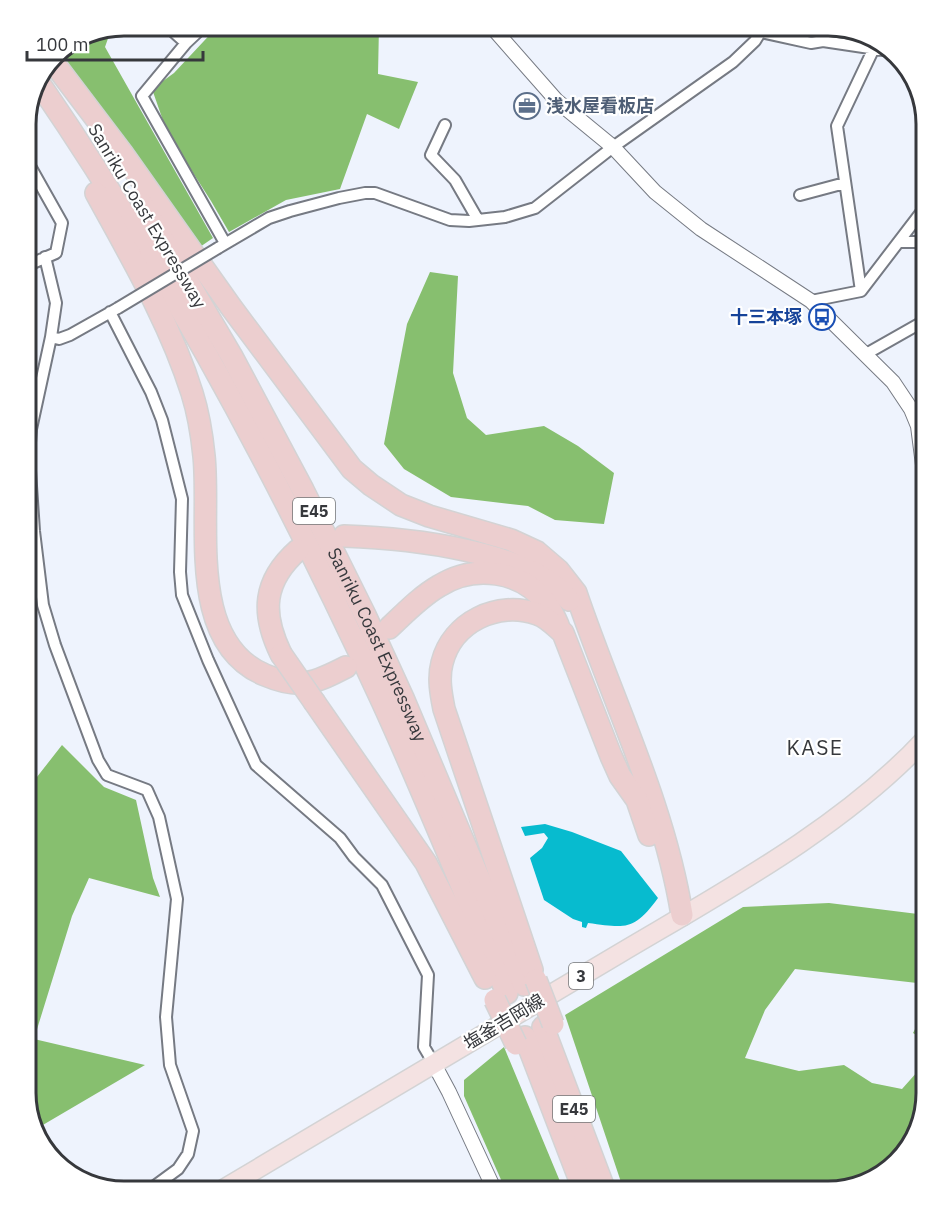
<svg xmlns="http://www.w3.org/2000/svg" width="952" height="1217" font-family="'IBM Plex Sans','Noto Sans JP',sans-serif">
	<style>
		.forest { fill: #87bf6f }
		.water { fill: #07bbcf }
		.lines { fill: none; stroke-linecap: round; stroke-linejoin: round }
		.minor-casing { stroke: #767a83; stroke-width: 14 }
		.tertiary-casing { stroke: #767a83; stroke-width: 16 }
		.primary-casing { stroke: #d3d3d4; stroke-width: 21 }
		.motorway-casing { stroke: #d3d3d4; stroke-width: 24 }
		.minor { stroke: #fff; stroke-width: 10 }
		.tertiary { stroke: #fff; stroke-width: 14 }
		.primary { stroke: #f4e2e2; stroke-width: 18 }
		.motorway { stroke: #eccecf; stroke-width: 21 }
		.minor-bridge-casing { stroke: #767a83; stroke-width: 14; stroke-linecap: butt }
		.motorway-bridge-casing { stroke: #d3d3d4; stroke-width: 24; stroke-linecap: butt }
		.minor-bridge { stroke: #fff; stroke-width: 10 }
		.motorway-bridge { stroke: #eccecf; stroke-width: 21 }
		.labels { text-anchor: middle; stroke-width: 4.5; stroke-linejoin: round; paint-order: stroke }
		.shield { fill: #fff; stroke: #727476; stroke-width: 1.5 }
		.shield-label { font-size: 16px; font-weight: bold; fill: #36383c }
		.service-label { font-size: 18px; font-weight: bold; fill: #4e5e75; stroke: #fff; text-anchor: start }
		.street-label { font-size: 18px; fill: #36383c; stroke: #fff }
		.transit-label { font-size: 18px; font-weight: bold; fill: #164399; stroke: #fff; text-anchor: end }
		.quarter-label { font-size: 21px; letter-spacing: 1.5px; fill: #36383c; stroke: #fff }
		.rim { fill: none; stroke: #36383c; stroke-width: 3 }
	</style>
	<rect width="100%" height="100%" fill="#eef3fd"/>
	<path class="forest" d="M218 26H282L298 31 299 26H379L378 74 418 82 399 129 367 114 340 189 286 200 229 232 211 201 167 132 152 89 174 73Z
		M111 30 105 47 213 238 197 249 59 50Z
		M430 272 458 276 453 373 467 418 486 435 544 426 578 446 614 473 604 524 555 520 528 506 451 497 404 469 384 444 407 324Z
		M62 745 104 787 136 800 153 878 160 897 89 878 72 916 34 1039 145 1065 36 1129 26 1093V791Z
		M829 903 926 915V990L917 983 795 969 765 1010 745 1058 799 1071 844 1065 872 1083 902 1089 926 1062V1093L913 1142 882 1175 828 1191H624L565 1015 743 907Z
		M926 1008V1041L913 1033Z
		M504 1047 564 1191H506L464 1096V1080Z"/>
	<path class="water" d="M545 824 572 832 621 851 658 898C634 931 626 928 588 923L586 928 582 927V922L573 919 544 900 530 858 542 848 548 838 544 833 525 836 521 827Z"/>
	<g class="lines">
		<defs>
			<path id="minor" d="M167 26 186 43
				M204 26 186 43 142 96 225 243
				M761 32 811 43 823 41 890 51
				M445 125 431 155 455 180 478 220
				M800 195 845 183
				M899 242H926
				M218 248 269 218 290 211 339 198 365 193H375L450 220 469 221 505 217 535 208 613 147 733 62 755 41 764 26
				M45 257 56 303 51 337
				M26 266 56 253 62 223 26 159
				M861 291 926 206
				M811 301 861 291 837 126 874 48
				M118 308 70 335 59 339 51 337 31 429 29 456 34 531 43 605 55 645 98 760 107 775 147 790 159 817 177 899 166 1017 170 1065 193 1131 188 1154 178 1169 148 1191
				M110 312 151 392 162 420 182 499 180 572 182 595 208 660 256 765 340 838 354 857 382 885 428 975 424 1047 434 1064
				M866 354 926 320
				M26 584 39 578"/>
			<path id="tertiary" d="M491 26 557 101 613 147 655 192 701 229 811 301 893 382 911 409 918 426 926 488
				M434 1064 449 1092 495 1191"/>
			<path id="primary" d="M220 1191C354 1112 488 1032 622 952 725 891 845 826 926 738"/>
			<g id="motorway">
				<path d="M53 62 122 153 231 307 352 469 371 485 401 505 429 516 511 540 537 552 558 570 576 593C612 700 664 803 682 915"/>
				<path d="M41 86C173 279 284 488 382 701 426 797 465 896 507 993"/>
				<path d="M96 193C131 257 170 323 192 393 198 412 202 436 204 456 211 523 186 642 265 675 300 690 315 683 346 667"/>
				<path id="s1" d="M142 204 231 355 303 490 365 615 403 698 524 985"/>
				<path d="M344 536C404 538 531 550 569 600"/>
				<path d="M389 628C405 613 420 597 439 586 474 564 522 570 547 604 551 610 555 618 558 625"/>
				<path d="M281 654C261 613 263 581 298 550"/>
				<path d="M315 703 426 863 485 978"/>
				<path d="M532 970 444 709C441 694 438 678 442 663 452 622 498 600 537 614 547 617 555 626 563 633L611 756 620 776 637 800 649 835"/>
				<path d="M543 1027 605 1191"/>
				<path d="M525 1037 584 1191"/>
			</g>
		</defs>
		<use href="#minor" class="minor-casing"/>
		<use href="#tertiary" class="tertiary-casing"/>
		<use href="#primary" class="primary-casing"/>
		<use href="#motorway" class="motorway-casing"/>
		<use href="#minor" class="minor"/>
		<use href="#tertiary" class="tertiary"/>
		<use href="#primary" class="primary"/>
		<use href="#motorway" class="motorway"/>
		<defs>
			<path id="minor-bridge" d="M118 308 218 248"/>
			<path id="motorway-bridge" d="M281 654 315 703
				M536 980 553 1024
				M495 1000 516 1044"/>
		</defs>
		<use href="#minor-bridge" class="minor-bridge-casing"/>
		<use href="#motorway-bridge" class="motorway-bridge-casing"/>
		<use href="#minor-bridge" class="minor-bridge"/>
		<use href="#motorway-bridge" class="motorway-bridge"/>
	</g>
	<defs>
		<symbol id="office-ring" viewBox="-11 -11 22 22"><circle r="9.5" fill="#fff" stroke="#5c6f8a" stroke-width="1.5"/><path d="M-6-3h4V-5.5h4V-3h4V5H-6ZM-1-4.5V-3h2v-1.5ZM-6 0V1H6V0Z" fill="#5c6f8a"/></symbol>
		<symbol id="bus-ring" viewBox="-11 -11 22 22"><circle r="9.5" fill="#fff" stroke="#1a4fb4" stroke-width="1.5"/><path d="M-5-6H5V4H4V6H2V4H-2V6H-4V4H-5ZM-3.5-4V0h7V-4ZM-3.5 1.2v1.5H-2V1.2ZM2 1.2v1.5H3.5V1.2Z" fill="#1a4fb4"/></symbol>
	</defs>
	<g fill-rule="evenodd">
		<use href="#office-ring" x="512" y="91" width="30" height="30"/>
		<use href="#bus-ring" x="807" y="302" width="30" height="30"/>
	</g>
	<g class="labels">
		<g class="shield">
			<rect x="293" y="498" width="42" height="26" rx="4.5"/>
			<rect x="569" y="963" width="24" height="26" rx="4.5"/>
			<rect x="553" y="1096" width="42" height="26" rx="4.5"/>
		</g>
		<g class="shield-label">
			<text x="314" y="517">E45</text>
			<text x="581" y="982">3</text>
			<text x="574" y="1115">E45</text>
		</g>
		<g class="service-label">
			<text x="546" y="112">浅水屋看板店</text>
		</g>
		<g class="street-label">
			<text transform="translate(147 216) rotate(59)" y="6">Sanriku Coast Expressway</text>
			<text dy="6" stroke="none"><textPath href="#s1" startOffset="500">Sanriku Coast Expressway</textPath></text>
			<text transform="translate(504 1022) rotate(-31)" y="6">塩釜吉岡線</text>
		</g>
		<g class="transit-label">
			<text x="802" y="323">十三本塚</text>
		</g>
		<g class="quarter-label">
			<text x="815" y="755">KASE</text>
		</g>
	</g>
	<path d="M0 0H952V1217H0ZM124 36H828A88 88 0 0 1 916 124V1093A88 88 0 0 1 828 1181H124A88 88 0 0 1 36 1093V124A88 88 0 0 1 124 36Z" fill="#fff" fill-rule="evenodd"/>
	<path class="rim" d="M124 36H828A88 88 0 0 1 916 124V1093A88 88 0 0 1 828 1181H124A88 88 0 0 1 36 1093V124A88 88 0 0 1 124 36Z"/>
	<path d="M27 51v9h176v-9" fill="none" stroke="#36383c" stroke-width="3"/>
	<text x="36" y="51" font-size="18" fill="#36383c" stroke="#ffffff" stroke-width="4.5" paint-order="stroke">100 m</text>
</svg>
